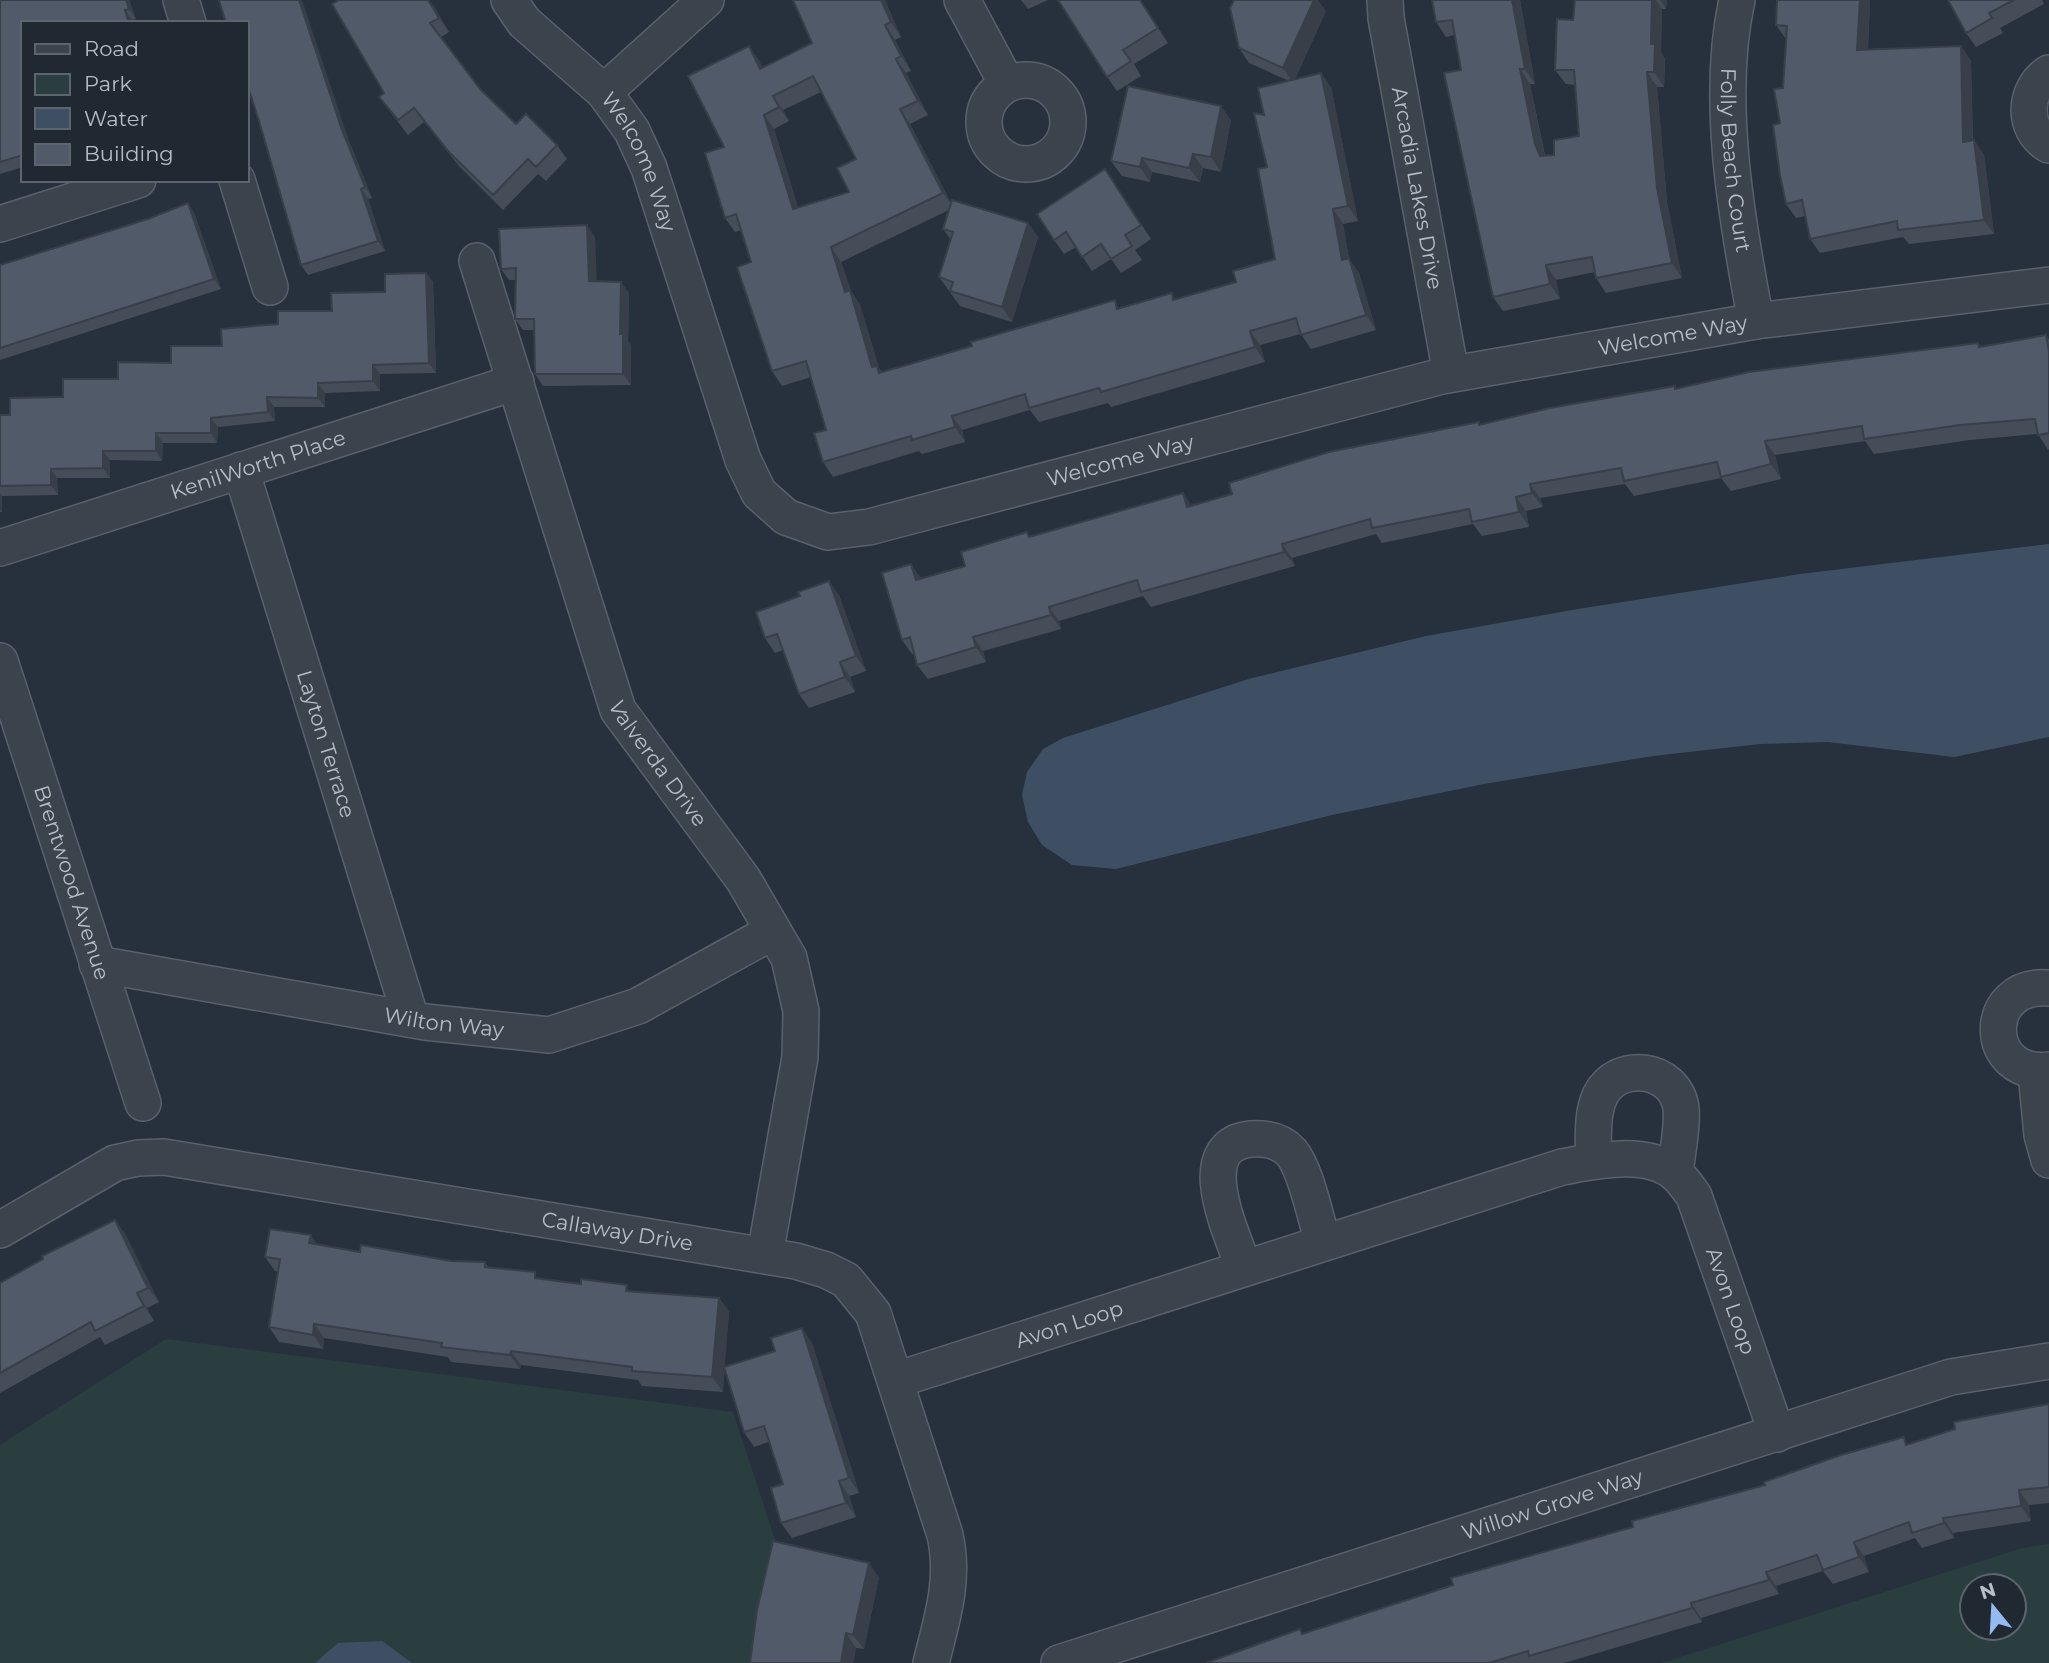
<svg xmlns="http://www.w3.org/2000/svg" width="2049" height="1663" font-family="Montserrat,sans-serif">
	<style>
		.green { fill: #2a3e3f; fill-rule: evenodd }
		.water { fill: #3e4f64 }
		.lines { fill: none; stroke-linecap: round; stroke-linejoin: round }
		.minor-casing { stroke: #59616b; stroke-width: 38 }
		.minor { stroke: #3b434d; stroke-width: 35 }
		.wall { fill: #454d59; fill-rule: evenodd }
		.shaded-wall { fill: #383f49 }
		.building { fill: #505a68; stroke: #383f49; stroke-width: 2; fill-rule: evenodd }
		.labels { text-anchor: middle; stroke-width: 5; stroke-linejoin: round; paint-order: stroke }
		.street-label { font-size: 21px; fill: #b7bec8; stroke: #202832 }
	</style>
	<rect width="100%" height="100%" fill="#27313d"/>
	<path class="green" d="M166 1339 733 1412 779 1552 756 1663H0V1445Z
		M2049 1544V1663H1662L2022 1548ZM1972 1586H2014V1628H1972Z"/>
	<path class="water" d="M2049 544V737L1954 757 1828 742 1760 744 1653 756 1484 784 1332 815 1116 869 1072 865 1042 845 1028 822 1022 795 1027 772 1043 749 1063 738 1252 678 1426 636 1578 609 1800 574Z
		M382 1641 412 1663H315L338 1643Z"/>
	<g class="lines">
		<defs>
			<g id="minor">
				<path d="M181 0 188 23"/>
				<path id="s1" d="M509 0 524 22 604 92 632 131 649 168 743 460 759 493 786 517 828 532 869 527 1442 376 1756 321 2049 285"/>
				<path d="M962 0 1007 84"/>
				<path id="s2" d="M1385 0 1386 18 1451 374"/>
				<path id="s3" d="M1737 0C1715 99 1737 222 1756 321"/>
				<path d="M2049 73C2024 89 2021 129 2049 145"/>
				<circle cx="1026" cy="122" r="42"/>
				<path d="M604 92 706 0"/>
				<path d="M237 180 270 287"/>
				<path d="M0 224 138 180"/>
				<path id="s4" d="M477 261 618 710 743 879 789 958 801 1011 800 1057 765 1255"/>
				<path id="s5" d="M241 470 411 1019"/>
				<path id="s6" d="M0 548 516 382"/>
				<path id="s7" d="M0 661 143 1103"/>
				<path id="s8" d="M97 964 425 1022 549 1035 638 1006 772 932"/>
				<path d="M2049 988C1981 982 1982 1078 2049 1070"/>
				<path d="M2036 1072 2042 1135 2049 1160"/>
				<path d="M1593 1161C1594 1141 1591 1115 1600 1096 1617 1060 1675 1067 1681 1108 1683 1128 1677 1153 1675 1173"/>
				<path id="s9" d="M0 1230 115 1163 138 1158 164 1157 796 1261 826 1270 846 1280 873 1313 945 1535C955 1580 942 1619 931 1663"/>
				<path d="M1244 1268C1233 1236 1188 1145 1251 1139 1266 1138 1280 1140 1291 1152 1306 1169 1316 1220 1323 1243"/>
				<path id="s10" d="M896 1380 1562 1167C1596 1161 1647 1149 1676 1174 1683 1180 1689 1189 1694 1196L1777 1434"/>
				<path id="s11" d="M1059 1663 1951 1377 2049 1361"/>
			</g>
		</defs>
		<use href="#minor" class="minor-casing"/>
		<use href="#minor" class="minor"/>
	</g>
	<path class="wall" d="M0 0H129L136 19 132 20 23 23V167L0 174Z
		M793 0H885L901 37 895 40 911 71 906 73 928 115 910 124 951 203 1028 223 1038 237 1012 322 960 306 939 277 951 240 943 229 949 210 841 262 851 291 860 305 879 368 882 373 1120 308 1176 300 1236 282 1275 259 1267 167 1264 115 1289 81 1249 63 1239 48 1326 11 1295 79 1331 87 1358 221 1343 224 1349 259 1359 273 1376 330 1311 349 1301 334 1260 345 1265 362 1111 407 1108 403 1039 422 1030 410 962 430 965 442 922 454 919 451 833 477 823 462 826 430 811 377 782 386 772 371 751 262 741 230 735 232 725 218 724 147 749 46 762 67 812 43ZM821 92 856 159 849 192 798 208 774 129 789 121 783 110Z
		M1021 0H1048L1028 9Z
		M1140 0 1168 43 1134 64 1141 76 1117 91 1107 77Z
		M1432 0H1520L1535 84H1530L1545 155H1554L1579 136 1575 85 1566 84 1555 70 1573 20 1575 0H1667L1666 9H1662L1661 52 1665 59 1664 87H1657L1667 202 1682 278 1606 293 1596 278 1595 272 1556 280 1560 299 1503 311 1493 297 1461 70 1455 35 1446 37 1436 22Z
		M1777 0H1870L1868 50 1961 46 1971 61 1973 141 1974 140 1984 155 1994 234 1909 244 1903 237 1820 253 1810 239 1805 216 1796 218 1786 204 1780 123 1786 39 1776 25Z
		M1948 0H2042L2044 4 2000 28 2003 33 1976 47 1966 33Z
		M433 5 449 32 441 37 481 90 516 124 557 145 567 159 546 181 538 174 503 210 459 166 424 122 408 135 379 97 384 93Z
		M1231 120 1221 172 1203 168 1200 182 1152 172 1150 182 1122 176 1111 161Z
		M349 141 372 198 368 199 385 251 308 275 301 265Z
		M1115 184 1151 239 1135 250 1142 260 1121 273 1111 259 1092 271 1076 247 1064 254 1054 240Z
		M188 203 194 213 221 289 0 360V265L148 219Z
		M595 237 596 281 629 293 628 341 631 346V385L543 386 535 374 534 330H523L515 319 516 280H509L501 269Z
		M426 273 433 282 436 373 380 374V391L325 393V407H274L275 421 218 427 217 443H163L162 461 110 460V478H57L58 495 2 496V512H0V415H10L118 379 171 363 332 311 385 292Z
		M2046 335 2049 340V449L2048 450 2038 434 1970 440 1874 454 1865 441 1775 455 1781 479 1731 491 1721 478 1634 496 1625 484 1540 498 1543 507 1526 511 1529 527 1482 536 1473 524 1382 543 1376 534 1292 558 1295 566 1151 607 1143 596 1059 621 1061 629 983 651 986 662 928 679 917 665 914 654H912L902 640 921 578 965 566 1030 537 1183 493 1191 506 1479 422 1481 425 1677 388 1981 347Z
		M839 595 866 671 850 677 855 692 809 708 799 694 783 650 775 653 765 638Z
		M115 1220 125 1234 159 1302 147 1308 154 1321 105 1345 100 1337 0 1393V1283Z
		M317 1244 360 1252 451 1261 485 1262 488 1267 540 1279 631 1292 719 1298 729 1312 724 1367 812 1343 859 1493 849 1496 856 1517 792 1538 781 1523 783 1484 769 1442 754 1447 744 1432 724 1369 723 1392 642 1386 638 1380 521 1365 520 1369 451 1362 448 1357 324 1338 323 1349 279 1342 269 1327 278 1272 275 1271 265 1257Z
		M2049 1404V1503L2029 1505 2031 1521 1953 1533 1954 1538 1922 1548 1915 1538 1864 1556 1869 1572 1833 1584 1823 1571 1776 1586 1779 1594 1701 1618 1702 1622 1564 1663H1206L1300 1629 1303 1634 1765 1485Z
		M879 1577 864 1649 856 1648 853 1663H750Z"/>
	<path class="shaded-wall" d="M126 0H129L136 19 129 9Z
		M299 0H302L349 141 372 198 365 187 342 130Z
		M428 0 433 5 449 32 439 18Z
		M881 0H885L901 37 891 22Z
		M1140 0 1142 2 1168 43 1158 28Z
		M1314 0H1318L1326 11 1293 83 1283 68Z
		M1512 0H1520L1535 84 1525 69Z
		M1652 0H1656L1662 9 1661 52 1665 59 1664 87 1654 72 1651 44Z
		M1660 0H1667L1666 9Z
		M1860 0H1870L1867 64 1857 50Z
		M125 10 132 20 133 23H129Z
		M885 25 895 40 911 71 901 56Z
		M749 46 759 60 770 83 760 69Z
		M1961 46 1971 61 1973 156 1963 142Z
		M896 59 906 73 928 115 918 101Z
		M1520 69 1530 84 1545 158 1540 156 1535 144Z
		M1647 72 1657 87 1667 202 1682 278 1672 263 1657 188Z
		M1321 73 1331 87 1358 221 1348 206Z
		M773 96 783 110 789 121 779 107Z
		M1221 106 1231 120 1221 172 1211 157Z
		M900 109 910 124 953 207 943 193Z
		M764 115 774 129 803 224 793 209Z
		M1974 140 1984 155 1994 234 1984 220Z
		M1193 154 1203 168 1200 182 1189 168Z
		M1142 158 1152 172 1150 182 1140 167Z
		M361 189 368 199 385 251 378 241Z
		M188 203 194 213 221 289 214 279Z
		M1333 209 1343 224 1349 259 1359 273 1376 330 1366 315 1342 260Z
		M1028 223 1038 237 1012 322 1002 307Z
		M587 225 595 237 597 292 589 281Z
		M831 247 841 262 851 291 860 305 879 368 887 380 872 367 845 292Z
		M1546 265 1556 280 1560 299 1550 284Z
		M426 273 433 282 436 373 429 363Z
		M621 282 629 293 628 341 631 346V385L623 374 620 334Z
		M1250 331 1260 345 1265 362 1255 347Z
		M373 365 380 374V391L373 381Z
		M318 383 325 393V407L318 398Z
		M267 397 274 407 275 421 268 412Z
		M952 416 962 430 965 442 955 427Z
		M211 418 218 427 217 443 211 433Z
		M156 433 163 443 162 461 156 451Z
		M1765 441 1775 455 1781 479 1771 464Z
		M103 451 110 460V478L103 468Z
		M51 469 57 478 58 495 51 485Z
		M1530 484 1540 498 1543 507 1532 493Z
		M1183 493 1193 508 1187 507Z
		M0 494 2 496V512L0 510Z
		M1516 497 1526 511 1529 527 1519 512Z
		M1282 544 1292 558 1295 566 1284 552Z
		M911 564 921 578 916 580Z
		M829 581 839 595 866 671 856 656Z
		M1049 607 1059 621 1061 629 1051 615Z
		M973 637 983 651 986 662 976 647Z
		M840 662 850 677 855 692 845 677Z
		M115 1220 125 1234 159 1302 148 1288Z
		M311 1235 321 1250 309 1243Z
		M137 1293 147 1308 154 1321 144 1306Z
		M719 1298 729 1312 723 1392 712 1377Z
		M314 1324 324 1338 323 1349 313 1335Z
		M802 1328 812 1343 859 1493 849 1478Z
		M511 1351 521 1365 520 1369 510 1355Z
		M839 1481 849 1496 856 1517 846 1503Z
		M2019 1490 2029 1505 2031 1521 2021 1506Z
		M1943 1518 1953 1533 1954 1538 1944 1523Z
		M1854 1542 1864 1556 1869 1572 1859 1557Z
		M869 1563 879 1577 864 1649 853 1635Z
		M1766 1572 1776 1586 1779 1594 1769 1580Z
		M1691 1603 1701 1618 1702 1622 1692 1608Z
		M846 1633 856 1648 853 1663H841Z"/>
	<path class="building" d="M0 0H126L129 9 125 10 129 23H23V155L0 162Z
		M219 0H299L342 130 365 187 361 189 378 241 301 265 259 121 247 84V23H226Z
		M339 0H428L439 18 430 23 481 90 516 124 526 114 557 145 536 167 528 159 493 195 449 152 414 108 398 120 379 97 384 93 332 4Z
		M793 0H881L891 22 885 25 901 56 896 59 918 101 900 109 943 193 831 247 845 292 850 290 872 367 877 366 879 373 972 346 971 342 1115 300 1117 309 1172 293 1173 300 1236 282 1233 271 1275 259 1258 169 1267 167 1254 113 1264 115 1258 88 1321 73 1348 206 1333 209 1342 260 1349 258 1366 315 1301 335 1296 318 1250 331 1255 347 1101 392 1099 388 1029 408 1025 394 952 416 955 427 912 440 911 436 823 462 814 433 826 430 806 361 772 371 737 267 751 262 736 214 725 218 705 153 724 147 688 76 749 46 760 69 812 43ZM813 76 856 159 837 168 849 192 793 209 764 115 779 107 773 96Z
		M1058 0H1140L1158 28 1123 50 1131 61 1107 77Z
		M1234 0H1314L1283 68 1239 48 1230 8Z
		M1432 0H1512L1525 69H1520L1535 144 1540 156 1554 155V140L1579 136 1574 70H1555L1557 19 1573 20 1575 0H1652L1651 44H1655L1654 72H1647L1657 188 1672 263 1596 278 1592 257 1546 265 1550 284 1493 297 1444 73 1461 70 1452 20 1436 22Z
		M1777 0H1860L1857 50 1961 46 1963 142 1974 140 1984 220 1898 230 1897 221 1810 239 1802 200 1786 204 1780 175 1773 125 1780 123 1774 89 1783 88 1787 26 1776 25Z
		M1948 0H2014L1989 13 1992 18 1966 33Z
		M1128 86 1221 106 1211 157 1193 154 1189 168 1142 158 1140 167 1111 161Z
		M1105 169 1141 225 1125 235 1132 246 1111 259 1101 244 1082 257 1066 232 1054 240 1037 214Z
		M952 200 1028 223 1002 307 950 291 953 282 939 277 953 232 943 229Z
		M188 203 214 279 0 348V265L148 219Z
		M587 225 589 281 621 282 620 334H623V374H535L534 319H515L516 268 501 269 499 229Z
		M426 273 429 363 373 365V381L318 383V398L267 397 268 412 211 418V433H156V451H103V468L51 469V485L0 486V415H10V398L63 397V379H118V362L171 363V346H222L221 329 278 324V311H332L331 293 385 292V274Z
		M2046 335 2049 351V433L2038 435 2035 419 1960 425 1864 439 1862 426 1765 441 1771 464 1721 477 1717 462 1624 481 1621 468 1530 484 1532 493 1516 497 1519 512 1472 522 1469 509 1372 528 1370 519 1282 544 1284 552 1141 592 1137 580 1049 607 1051 615 973 637 976 647 917 665 910 637 902 640 882 573 911 564 916 580 965 566 961 552 1027 532 1029 537 1183 493 1187 507 1232 494 1229 483 1329 452 1479 422V425L1550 408 1675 386V389L1749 372 1978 343 1979 347Z
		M829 581 856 656 840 662 845 677 799 694 777 634 765 638 756 612 800 596 798 592Z
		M115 1220 148 1288 137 1293 144 1306 95 1331 91 1322 0 1373V1283L43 1259 42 1256Z
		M270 1229 311 1235 309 1243 360 1252 361 1245 451 1261 485 1262V1267L535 1272V1278L581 1284V1279L627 1285 626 1291 719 1298 712 1377 632 1371V1367L511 1351 510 1355 441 1347 442 1343 314 1324 313 1335 269 1327 280 1259 265 1257Z
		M802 1328 849 1478 839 1481 846 1503 781 1523 771 1488 783 1484 764 1426 744 1432 724 1367 775 1351 771 1338Z
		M2049 1404V1487L2019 1490 2021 1506 1943 1518 1944 1523 1912 1533 1909 1522 1854 1542 1859 1557 1823 1570 1817 1555 1766 1572 1769 1580 1691 1603 1692 1608 1529 1656 1528 1651 1489 1663H1206L1300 1629 1302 1634 1453 1585 1451 1578 1633 1527 1632 1521 1765 1485 1764 1482 1841 1455 1904 1437 1906 1445 1955 1429 1954 1422Z
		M773 1541 869 1563 853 1635 846 1633 841 1663H750L757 1610Z"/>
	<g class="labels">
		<g class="street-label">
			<text dy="7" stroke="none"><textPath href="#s3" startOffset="161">Folly Beach Court</textPath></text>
			<text dy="7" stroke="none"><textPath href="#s1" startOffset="212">Welcome Way</textPath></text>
			<text dy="7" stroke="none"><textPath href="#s2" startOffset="191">Arcadia Lakes Drive</textPath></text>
			<text dy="7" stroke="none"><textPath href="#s1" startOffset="1514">Welcome Way</textPath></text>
			<text dy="7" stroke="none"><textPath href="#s1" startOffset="947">Welcome Way</textPath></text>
			<text dy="7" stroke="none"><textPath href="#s6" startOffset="271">KenilWorth Place</textPath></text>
			<text dy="7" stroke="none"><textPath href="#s5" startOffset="287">Layton Terrace</textPath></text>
			<text dy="7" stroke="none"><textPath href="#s4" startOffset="537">Valverda Drive</textPath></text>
			<text dy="7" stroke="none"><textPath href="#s7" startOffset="233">Brentwood Avenue</textPath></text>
			<text dy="7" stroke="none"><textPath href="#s8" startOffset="352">Wilton Way</textPath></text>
			<text dy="7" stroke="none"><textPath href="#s9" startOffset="642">Callaway Drive</textPath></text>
			<text dy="7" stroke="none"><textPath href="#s10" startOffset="957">Avon Loop</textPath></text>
			<text dy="7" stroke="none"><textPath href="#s10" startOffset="182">Avon Loop</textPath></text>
			<text dy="7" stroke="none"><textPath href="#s11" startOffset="518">Willow Grove Way</textPath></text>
		</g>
	</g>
	<rect x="21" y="21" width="228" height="161" fill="#202832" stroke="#5c646e" stroke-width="2"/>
	<rect x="35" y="44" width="35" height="10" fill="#3b434d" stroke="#5c646e" stroke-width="2"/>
	<text x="84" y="56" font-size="21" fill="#b7bec8">Road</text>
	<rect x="35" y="74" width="35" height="21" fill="#2a3e3f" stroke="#5c646e" stroke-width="2"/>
	<text x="84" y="91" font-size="21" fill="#b7bec8">Park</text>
	<rect x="35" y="108" width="35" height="21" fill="#3e4f64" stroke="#5c646e" stroke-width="2"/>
	<text x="84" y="126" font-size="21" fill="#b7bec8">Water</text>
	<rect x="35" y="144" width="35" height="21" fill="#505a68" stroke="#5c646e" stroke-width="2"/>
	<text x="84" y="161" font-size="21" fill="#b7bec8">Building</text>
	<g transform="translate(1993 1607) rotate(342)"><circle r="33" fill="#202832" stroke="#5c646e" stroke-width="2"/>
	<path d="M0-5L12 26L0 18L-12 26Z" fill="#95baef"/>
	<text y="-10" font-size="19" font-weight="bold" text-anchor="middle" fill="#b7bec8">N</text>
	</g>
</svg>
